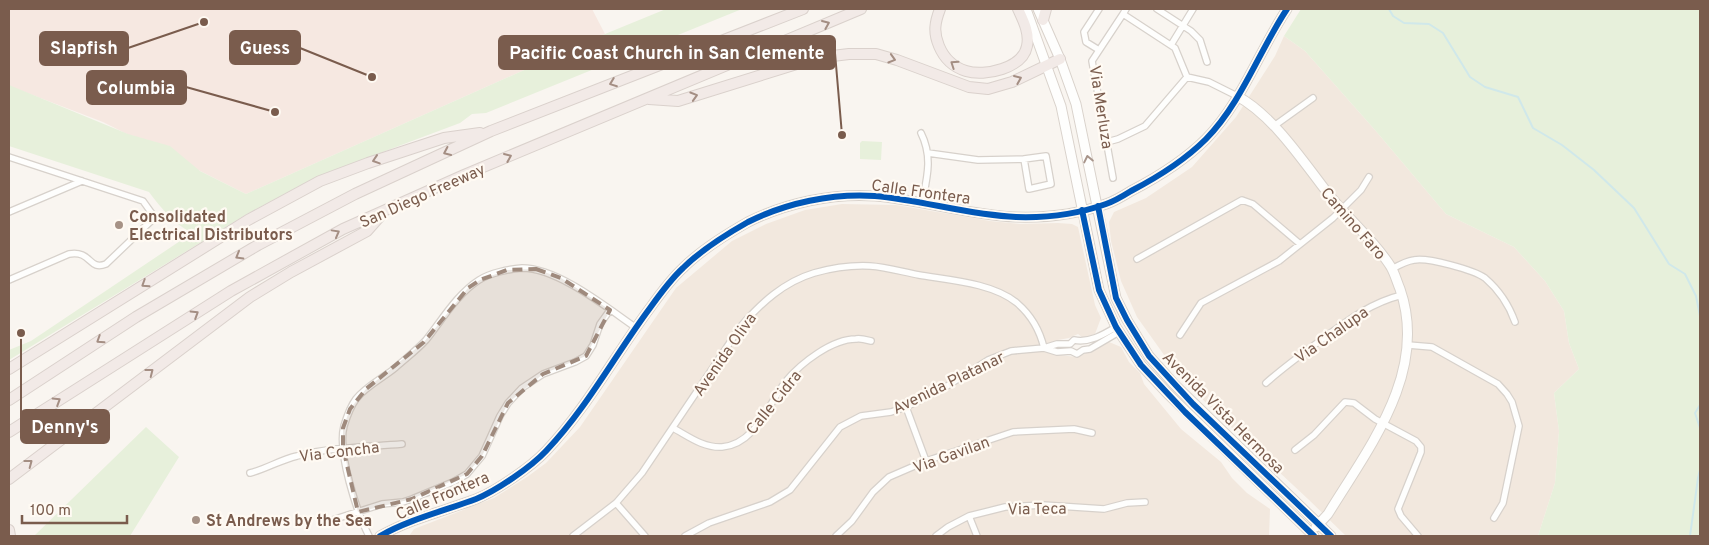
<svg xmlns="http://www.w3.org/2000/svg" width="1709" height="545" font-family="Overpass,sans-serif">
	<style>
		.residential { fill: #f2e8de }
		.commercial { fill: #f6e8e1 }
		.green { fill: #e7f0db }
		.lines { fill: none; stroke-linecap: round; stroke-linejoin: round }
		.stream { stroke: #d0e8ea; stroke-width: 2 }
		.street-casing { stroke: #d7d1cb; stroke-width: 8 }
		.secondary-casing { stroke: #d9d2cb; stroke-width: 11 }
		.highway-casing { stroke: #dad1cc; stroke-width: 12 }
		.street { stroke: #fefefd; stroke-width: 5.5 }
		.secondary { stroke: #fefefd; stroke-width: 9 }
		.highway { stroke: #f2eae7; stroke-width: 10 }
		.cycleway-casing { stroke: #fffaf3; stroke-width: 9 }
		.cycleway { stroke: #0057b8; stroke-width: 6 }
		.oneway { stroke: #a48e83 }
		.oneway2 { stroke: #a8958b }
		.marked { fill: #9f8a7d; fill-opacity: 0.2; stroke: #9f8a7d; stroke-width: 4; stroke-dasharray: 10 6; stroke-linejoin: round }
		.poi-dot { fill: #a69286; stroke: #fffaf3; stroke-width: 2 }
		.labels { text-anchor: middle; stroke-width: 4.5; stroke-linejoin: round; paint-order: stroke }
		.street-label { font-size: 16px; fill: #7a5c4d; stroke: #fffaf3 }
		.poi-label { font-size: 16px; font-weight: bold; fill: #7a5c4d; stroke: #fffaf3; text-anchor: start }
		.leader { fill: none; stroke: #7a5c4d; stroke-width: 2 }
		.callout-dot { fill: #7a5c4d; stroke: #fffaf3; stroke-width: 2 }
		.callout { fill: #7a5c4d; stroke: #7a5c4d; stroke-width: 2 }
		.callout-label { font-size: 18px; text-anchor: middle; font-weight: bold; fill: #fff }
	</style>
	<rect width="100%" height="100%" fill="#f9f5f0"/>
	<path class="residential" d="M1284 36 1305 51 1375 130 1446 214 1514 247 1545 281 1564 311 1569 343 1579 369 1554 393 1559 431 1555 483 1538 536H1346L1308 499 1213 410 1177 373 1137 317 1121 281 1111 241 1109 222 1114 212 1146 198 1192 167 1236 117 1275 56Z
		M842 204 896 205 990 221 1020 224 1058 223 1072 224 1078 227 1095 305 1101 318 1095 334 1083 338 1078 334 1069 338 1058 340V355L1078 357 1109 342 1121 347 1129 362 1140 373 1144 384 1181 429 1221 462 1232 478 1247 493 1270 509 1269 536H409L414 529 494 498 527 477 546 463 580 427 676 288 732 241 766 224 805 210Z"/>
	<path class="commercial" d="M9 9H592L605 34 246 194 103 122 9 86Z"/>
	<path class="green" d="M666 9H742L486 113 472 114 460 123 316 177 247 214 9 360V350L31 341 192 233C173 223 161 208 149 192L9 146V85L128 134 170 146 200 171 246 194 605 34Z
		M1301 9H1700V536H1538L1555 483 1559 431 1554 393 1579 369 1569 343 1564 311 1545 281 1514 247 1446 214 1375 130 1305 51 1284 36Z
		M862 141 882 142 881 160 860 159V143Z
		M146 427 179 457 130 536H34Z"/>
	<g class="lines">
		<path class="stream" d="M1389 9 1393 16 1404 23 1429 24 1443 33 1470 77 1485 87 1518 97 1533 128 1562 145 1594 170 1634 208 1669 264 1685 274 1696 296 1700 316
			M1700 405 1695 413 1700 428
			M1690 536 1698 478 1700 470"/>
		<defs>
			<path id="street" d="M1099 9 1084 32 1086 42 1099 50
				M1157 9 1191 31 1200 40 1207 62
				M1171 45 1193 9
				M1187 77 1209 82 1237 96
				M1274 126 1313 98
				M921 133C933 157 927 178 922 203
				M1107 142 1118 139 1145 126 1187 77 1175 48 1123 14 1126 9
				M928 153 978 160 1024 159 1046 156 1051 184 1029 189 1024 159
				M9 157 143 201 153 215 151 221 106 264C88 271 92 250 69 254L9 280
				M1113 178 1092 61 1123 14
				M9 212 82 181
				M1137 259 1242 200 1253 204 1300 244
				M1392 269C1399 265 1406 261 1414 260 1427 257 1474 270 1485 278 1499 290 1509 305 1515 322
				M1180 335 1201 303 1279 261 1333 218 1361 190 1369 177
				M1408 345 1432 347 1498 384 1507 394 1512 402 1519 426 1503 503 1494 518
				M1044 348 1057 352 1071 351 1077 354 1083 350 1090 349 1119 332
				M1266 383C1284 367 1302 354 1321 340 1347 321 1370 303 1402 295
				M906 407 926 461
				M673 428C688 436 703 448 722 447 756 444 768 404 786 381 801 363 832 339 856 339 861 338 867 340 871 341
				M1295 450 1314 435 1345 402 1354 403 1375 419 1416 441 1421 447V452L1398 509 1401 516 1418 536
				M250 473C266 469 280 460 297 456 331 447 367 447 402 444
				M616 503 645 536
				M969 516 977 536
				M323 523 382 504 403 502 412 499 453 482 467 474 482 456 500 416 508 403 522 388 543 374 575 362 586 356 593 345 600 324 610 310
				M369 536C357 513 337 452 344 426 347 416 350 407 356 399 366 386 383 378 395 368 405 359 417 350 426 340 442 320 457 294 479 280 490 273 509 269 522 268 558 268 606 307 635 327
				M573 536 616 503 642 473 741 326C761 303 784 282 814 273 832 268 851 265 870 266 886 267 903 272 919 275 949 280 993 283 1017 303 1031 315 1040 331 1044 348
				M685 536 709 523 770 502 790 490 840 427 861 416 891 412 906 407 944 388 988 360 1011 351 1044 348 1057 344H1070L1074 340C1089 343 1103 335 1116 327
				M836 536 852 521 873 492 889 477 926 461 1013 432 1074 429 1092 433
				M936 536 948 527 969 516 1005 507 1043 505 1104 509 1127 503 1145 502"/>
			<path id="secondary" d="M1026 9 1061 106 1099 290 1116 327 1141 365 1166 392 1314 536
				M1038 9 1060 59 1076 104 1116 298 1127 320 1149 356 1174 384 1331 536
				M1237 96C1274 116 1304 163 1330 196 1349 220 1375 241 1391 267 1395 274 1397 282 1400 289 1429 372 1369 447 1328 514L1316 527
				M380 536C410 519 444 511 476 499 496 491 531 467 546 451 587 408 615 355 650 308 660 294 670 280 683 268 701 250 725 235 748 222 786 203 832 193 875 196 922 200 968 215 1016 217 1046 218 1078 214 1106 204 1115 201 1123 196 1131 191 1158 177 1184 161 1206 139 1242 102 1259 51 1287 9"/>
			<path id="highway" d="M940 9C935 22 933 32 939 46 944 58 953 67 966 71 985 77 1023 68 1027 46 1030 33 1023 20 1018 9
				M1043 20 1046 9
				M649 99 678 101 816 58 849 54H876L897 60 969 87 988 89 1012 82 1060 59
				M9 369 248 220 320 181 368 163 444 138 480 133
				M9 400 136 317 258 245 355 194 491 131 803 9
				M9 432 231 291 343 229 464 175 861 9
				M9 479 250 297 291 272 367 231 382 214
				M9 530 10 536"/>
		</defs>
		<use href="#street" class="street-casing"/>
		<use href="#secondary" class="secondary-casing"/>
		<use href="#highway" class="highway-casing"/>
		<use href="#street" class="street"/>
		<use href="#secondary" class="secondary"/>
		<use href="#highway" class="highway"/>
		<defs>
			<path id="cycleway" d="M1098 206 1116 298 1127 320 1149 356 1193 404 1331 536
				M1082 210 1099 290 1116 327 1141 365 1185 412 1314 536
				M380 536C410 519 444 511 476 499 496 491 531 467 546 451 587 408 615 355 650 308 660 294 670 280 683 268 701 250 725 235 748 222 786 203 832 193 875 196 922 200 968 215 1016 217 1046 218 1078 214 1106 204 1115 201 1123 196 1131 191 1158 177 1184 161 1206 139 1242 102 1259 51 1287 9"/>
		</defs>
		<use href="#cycleway" class="cycleway-casing"/>
		<use href="#cycleway" class="cycleway"/>
	</g>
	<defs><path id="oneway-chevron" d="M-2-3.5L2.5 0L-2 3.5" fill="none" stroke-width="1.6" stroke-linecap="round" stroke-linejoin="round" transform="scale(1.25)"/></defs>
	<g class="oneway">
		<use href="#oneway-chevron" transform="translate(826 24) rotate(-23)"/>
		<use href="#oneway-chevron" transform="translate(892 59) rotate(17)"/>
		<use href="#oneway-chevron" transform="translate(954 64) rotate(-146)"/>
		<use href="#oneway-chevron" transform="translate(1018 79) rotate(-23)"/>
		<use href="#oneway-chevron" transform="translate(613 83) rotate(159)"/>
		<use href="#oneway-chevron" transform="translate(694 96) rotate(-17)"/>
		<use href="#oneway-chevron" transform="translate(447 152) rotate(155)"/>
		<use href="#oneway-chevron" transform="translate(508 157) rotate(-23)"/>
		<use href="#oneway-chevron" transform="translate(376 160) rotate(162)"/>
		<use href="#oneway-chevron" transform="translate(336 233) rotate(-29)"/>
		<use href="#oneway-chevron" transform="translate(239 256) rotate(150)"/>
		<use href="#oneway-chevron" transform="translate(145 284) rotate(147)"/>
		<use href="#oneway-chevron" transform="translate(195 314) rotate(-32)"/>
		<use href="#oneway-chevron" transform="translate(100 340) rotate(147)"/>
		<use href="#oneway-chevron" transform="translate(150 372) rotate(-38)"/>
		<use href="#oneway-chevron" transform="translate(57 401) rotate(-32)"/>
		<use href="#oneway-chevron" transform="translate(29 463) rotate(-37)"/>
	</g>
	<use class="oneway2" href="#oneway-chevron" transform="translate(1088 159) rotate(-102)"/>
	<path class="marked" d="M536 269 561 278 610 310 586 356 543 374 508 403 482 456 467 474 412 499 358 512 343 448V428L350 409 366 389 424 342 468 288 480 280 507 270Z"/>
	<g class="poi-dot">
		<circle cx="119" cy="225" r="5"/>
		<circle cx="196" cy="520" r="5"/>
	</g>
	<g class="labels">
		<g class="street-label">
			<text transform="translate(1102 107) rotate(81)" y="6">Via Merluza</text>
			<text transform="translate(921 191) rotate(8)" y="6">Calle Frontera</text>
			<text transform="translate(422 195) rotate(-24)" y="6">San Diego Freeway</text>
			<text transform="translate(1354 223) rotate(49)" y="6">Camino Faro</text>
			<text transform="translate(1331 334) rotate(-35)" y="6">Via Chalupa</text>
			<text transform="translate(724 354) rotate(-55)" y="6">Avenida Oliva</text>
			<text transform="translate(948 382) rotate(-26)" y="6">Avenida Platanar</text>
			<text transform="translate(773 402) rotate(-51)" y="6">Calle Cidra</text>
			<text transform="translate(1224 412) rotate(45)" y="6">Avenida Vista Hermosa</text>
			<text transform="translate(339 451) rotate(-7)" y="6">Via Concha</text>
			<text transform="translate(951 454) rotate(-20)" y="6">Via Gavilan</text>
			<text transform="translate(442 495) rotate(-23)" y="6">Calle Frontera</text>
			<text transform="translate(1037 508) rotate(-1)" y="6">Via Teca</text>
		</g>
		<g class="poi-label">
			<text x="129" y="222">Consolidated<tspan x="129" dy="18">Electrical Distributors</tspan></text>
			<text x="206" y="526">St Andrews by the Sea</text>
		</g>
	</g>
	<path class="leader" d="M372 77L300 48M204 22L128 48M842 135L835 53M275 112L186 87M21 333L21 427"/>
	<g class="callout-dot">
		<circle cx="372" cy="77" r="5"/>
		<circle cx="204" cy="22" r="5"/>
		<circle cx="842" cy="135" r="5"/>
		<circle cx="275" cy="112" r="5"/>
		<circle cx="21" cy="333" r="5"/>
	</g>
	<g class="callout">
		<rect x="230" y="31" width="70" height="33" rx="5"/>
		<rect x="40" y="32" width="88" height="33" rx="5"/>
		<rect x="499" y="36" width="336" height="33" rx="5"/>
		<rect x="87" y="71" width="99" height="33" rx="5"/>
		<rect x="21" y="410" width="88" height="33" rx="5"/>
	</g>
	<g class="callout-label">
		<text x="265" y="54">Guess</text>
		<text x="84" y="54">Slapfish</text>
		<text x="667" y="59">Pacific Coast Church in San Clemente</text>
		<text x="136" y="94">Columbia</text>
		<text x="65" y="433">Denny's</text>
	</g>
	<rect width="1709" height="545" fill="none" stroke="#7a5c4d" stroke-width="20"/>
	<path d="M22 515v8h105v-8" fill="none" stroke="#7a5c4d" stroke-width="2.5"/>
	<text x="30" y="515" font-size="15" fill="#7a5c4d" stroke="#fffaf3" stroke-width="4" paint-order="stroke">100 m</text>
</svg>
